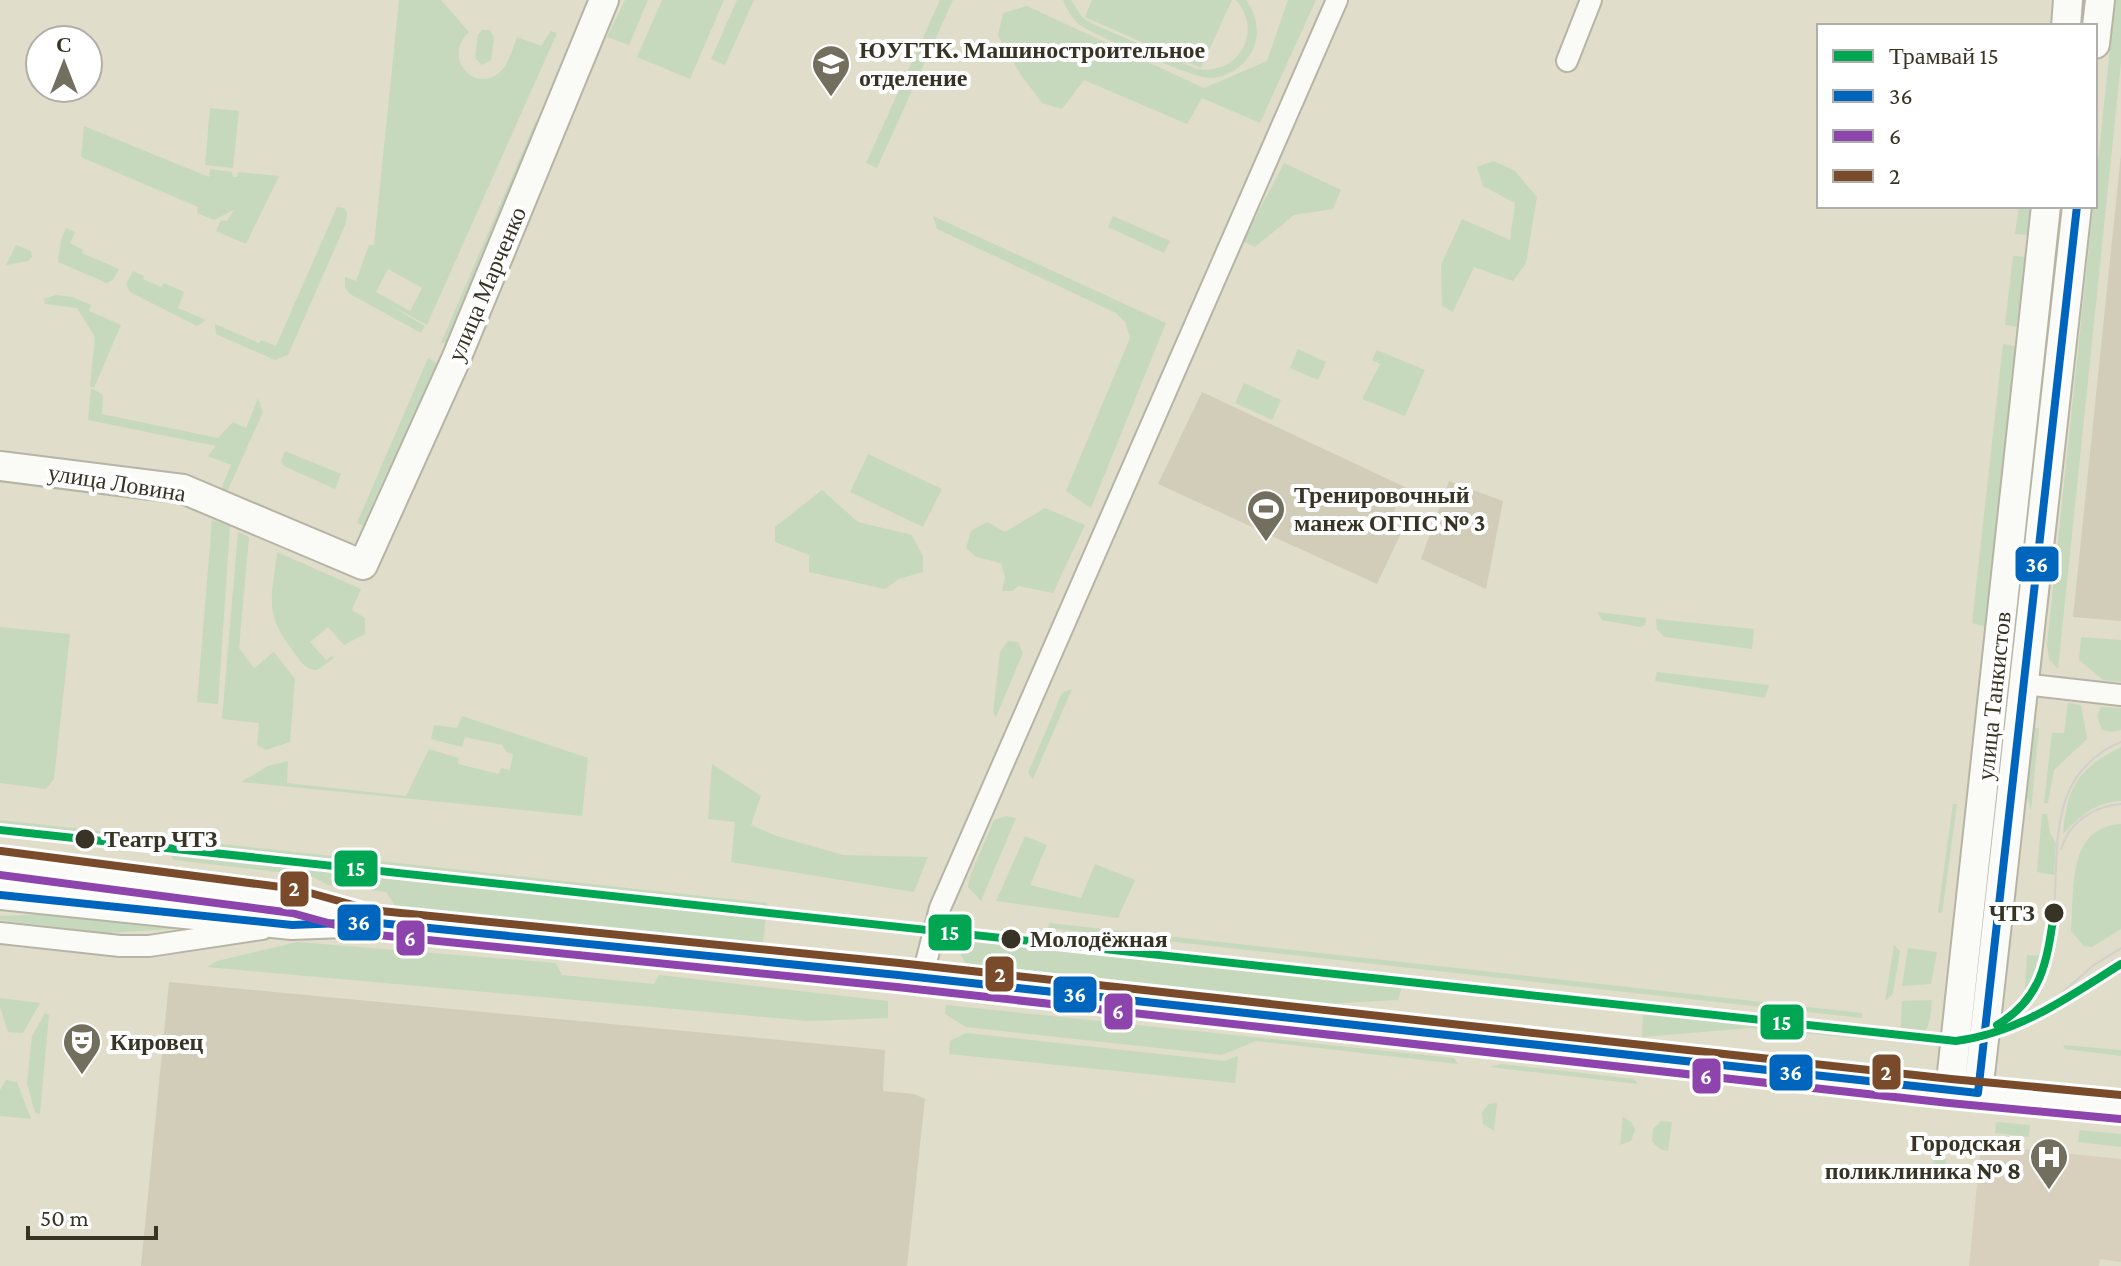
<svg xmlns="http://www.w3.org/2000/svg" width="2121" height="1266" font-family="'Crimson Pro',serif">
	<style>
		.industrial { fill: #d2cdb9 }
		.medical { fill: #d9cfbd }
		.green { fill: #c7d9bc; fill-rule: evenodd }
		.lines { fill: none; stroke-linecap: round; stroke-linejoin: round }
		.street-casing { stroke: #b6b4a5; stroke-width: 24 }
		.secondary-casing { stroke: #b6b4a5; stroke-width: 32 }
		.street { stroke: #fafaf7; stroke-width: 20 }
		.secondary { stroke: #fafaf7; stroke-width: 28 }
		.tram { stroke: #d2d0cb; stroke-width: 2 }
		.bus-1-casing { stroke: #fff; stroke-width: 14 }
		.bus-2-casing { stroke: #fff; stroke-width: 14 }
		.bus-3-casing { stroke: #fff; stroke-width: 14 }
		.bus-1 { stroke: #0065bd; stroke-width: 8 }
		.bus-2 { stroke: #8e44ad; stroke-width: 8 }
		.bus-3 { stroke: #7a4b2a; stroke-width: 8 }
		.tram-1-casing { stroke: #fff; stroke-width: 14 }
		.tram-1 { stroke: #00a651; stroke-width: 8 }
		.stop-dot { fill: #373426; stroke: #fff; stroke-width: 3 }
		.labels { text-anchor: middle; stroke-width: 8; stroke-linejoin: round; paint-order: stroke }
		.poi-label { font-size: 24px; font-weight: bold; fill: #373426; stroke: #fff; text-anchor: start }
		.street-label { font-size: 24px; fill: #373426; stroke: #fff }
		.stop-label { font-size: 24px; font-weight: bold; fill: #373426; stroke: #fff; text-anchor: start }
		.line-badge { stroke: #fff; stroke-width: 3 }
		.badge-label { font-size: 22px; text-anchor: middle; font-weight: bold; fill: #fff }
	</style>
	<rect width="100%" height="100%" fill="#e0ddca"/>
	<path class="industrial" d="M2121 154V621L2073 617Z
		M1202 392 1405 487 1388 525 1402 531 1377 584 1158 484Z
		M1449 481 1503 501 1486 589 1421 559Z
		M169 982 885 1050 883 1091 914 1094 925 1099 907 1266H141Z"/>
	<path class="medical" d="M1981 1145 2121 1159V1262L2100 1259 2099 1266H1969Z"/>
	<path class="green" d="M399 0H441L469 32C441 59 476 95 501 71 509 63 513 48 517 37L541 46 551 31 557 33 427 325 386 303 425 326 421 333 350 294 345 288V277L356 281 369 245H374ZM388 269 422 288 410 311 376 292Z
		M625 0H648L629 45 607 37Z
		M662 0H724L690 79 637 57Z
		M737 0H754L725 65 711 59Z
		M940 0H953L877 168 866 163Z
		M1063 0H1071L1082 17 1093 24 1197 69C1238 76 1264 32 1236 0H1246C1256 14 1260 30 1254 47 1247 64 1230 77 1211 78 1195 79 1096 36 1080 25 1072 18 1067 10 1063 0Z
		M1092 0H1232L1201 68 1085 17Z
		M1288 0H1316L1260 123 1202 98 1187 124 1084 80 1062 109 1042 103 1021 75 998 36 1003 13 1027 6 1204 88 1267 61Z
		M2115 0H2121V63L2058 669 2049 659 2047 645Z
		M482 30H490L494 38 491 60 482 65 475 58 478 34Z
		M210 108 239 111 233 168 205 165Z
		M537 118 533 146 452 342 441 343Z
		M84 126 209 177 210 169 232 172 233 177H237L238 172 279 176 246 244 216 231 221 220 227 221 234 210 214 220 197 213 198 207 81 157Z
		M1493 161 1514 170 1537 197 1526 263 1513 281 1474 267 1453 312 1442 306 1441 265 1462 219 1510 240 1515 203 1483 186 1477 167Z
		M1284 163 1341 190 1333 209 1294 215 1255 247 1243 241Z
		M2019 206H2032L2029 235 2015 234Z
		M337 207 344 208 347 212 346 223 288 355 275 360 216 334 215 324 259 343 261 340 276 346Z
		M933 216 1166 323 1091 508 1066 491 1130 338 1125 322 1116 313 937 229Z
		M1113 216 1170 241 1164 253 1108 227Z
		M66 228 75 232 70 243 83 250 82 253 119 269 113 280 107 283 58 262 61 240Z
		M16 245 31 251 32 257 28 261 6 265Z
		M2013 256 2025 257 2017 327 2005 325Z
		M133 271 144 276 143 279 161 287 164 283 184 292 178 308 206 320 197 326 130 292 126 284Z
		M56 295 72 297 91 305 89 311 121 325 94 388 90 386 95 337 77 308 45 304 44 299Z
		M2003 344 2016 346 1986 627 1972 623Z
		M1298 349 1326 362 1318 380 1290 368Z
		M1377 350 1425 370 1405 416 1362 399 1380 364 1372 360Z
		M428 358 439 365 412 435 386 474 363 526 357 523Z
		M1244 383 1281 400 1272 420 1235 403Z
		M91 388 103 395 102 414 218 438 233 422 246 428 258 398 263 412 227 492 221 489 231 465 208 456 216 446 88 420Z
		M285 451 341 474 335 489 284 466 281 461Z
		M868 454 942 489 923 527 850 492Z
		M822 490 858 522 912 535 923 556V572L899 579 885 589 809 572V555L775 542V527Z
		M1045 508 1085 525 1053 593 1018 586 1013 591H1002L1005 577 1001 563 976 557 966 548 971 531 987 522 1005 532Z
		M212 520 230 526 218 704 197 702Z
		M238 532 249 537 239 648 254 668 274 652 295 679 290 742 266 750 257 745 259 723 222 719Z
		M277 552 361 589 352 610 365 618V634L344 645 328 627 310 642 326 660 332 656 334 658 317 670C305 670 301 662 294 652 263 612 272 599 277 552Z
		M1597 612 1646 618 1645 625 1640 627 1602 620Z
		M1656 619 1754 629 1752 649 1665 637 1657 630Z
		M0 627 70 634 54 779 46 789 0 783Z
		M2081 637 2121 640V682L2103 680 2079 660Z
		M1008 641 1018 642 1023 653 996 717 993 712 1000 652Z
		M1657 672 1769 685 1765 698 1655 681Z
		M1072 689 1033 779 1028 773 1062 693Z
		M2068 703 2081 705 2087 739 2054 770 2048 803H2044L2052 733H2064Z
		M2101 707 2121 708V730L2112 732 2102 730 2097 716Z
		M462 716 588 758 582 816 241 782 268 766 288 761 287 783 406 796 429 749 459 758 458 764 499 774 501 768 510 770 513 754 506 752 502 745 465 737 462 747 431 739 434 725 457 728Z
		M2033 728H2039L2031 811 2027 796Z
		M2121 747V801C2095 802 2081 816 2063 834 2067 787 2078 768 2121 747Z
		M712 764 761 796 751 825 777 836 843 855 928 857 914 892 731 862 735 822 708 819Z
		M1953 804H1957L1942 913 1938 912Z
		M2042 814H2047L2050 833 2056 843 2054 875 2037 872Z
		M1007 816 1016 818 981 901 968 887 970 876 994 820Z
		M0 820 767 903 763 946 403 911 396 907 386 892 328 885 311 876 174 860 168 851 0 832Z
		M2121 824V929L2092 947 2084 946 2071 931C2075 889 2066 828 2121 824Z
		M1025 836 1047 845 1030 885 1081 898 1095 864 1135 880 1118 918 996 901Z
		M52 914 206 927 107 933 0 920V916Z
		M1049 923 1862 1013V1018L1048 928Z
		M965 931 1883 1031 1874 1040 1751 1028 1642 1037 1643 1006 1402 987 1398 1000 1327 1004 991 968 965 963 958 949Z
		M297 942 556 963 562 975 654 984 659 975 888 1001V1018L808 1021 207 967 217 961Z
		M1894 945 1900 951 1893 994 1885 1001Z
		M1908 948 1937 952 1931 984 1902 986Z
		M2027 955 2043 956 2038 981 2024 1001Z
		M0 998 40 1003 23 1033 8 1032 0 1007Z
		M1932 1000C1930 1023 1929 1044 1900 1040L1902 1001Z
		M946 1005 1454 1058 1458 1064 1256 1041 1222 1055 966 1027 945 1014Z
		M45 1013 49 1015 40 1114 35 1113 27 1083 32 1036Z
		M966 1033 1225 1061 1238 1056 1235 1083 949 1054 950 1041Z
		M2063 1045 2121 1050V1056L2065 1049Z
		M1501 1064 1634 1079 1638 1084 1490 1067Z
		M6 1080 17 1082 31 1119 0 1116V1090Z
		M1497 1103 1494 1131 1483 1124 1482 1112 1489 1104Z
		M1623 1117 1632 1123 1635 1130 1631 1141 1620 1145Z
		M1661 1121 1672 1122 1668 1151 1660 1149 1652 1142 1653 1129Z
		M1996 1122 2030 1125 2029 1137 1995 1133Z
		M2080 1130 2121 1134V1147L2078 1142Z
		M1935 1149 1945 1156 1947 1166 1942 1175 1932 1177Z"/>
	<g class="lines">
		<defs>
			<path id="street" d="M1567 61 1591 0
				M2023 684 2121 695
				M0 933 120 946H149L262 929
				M922 978 940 908 1337 0"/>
			<path id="secondary" d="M2066 26 2068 0
				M2095 44 2100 0
				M0 466 183 489 363 565 456 359 604 0
				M0 863C114 876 231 884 342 914
				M0 895 292 925 369 922 898 975 1950 1091 2121 1107
				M1950 1091 2046 206
				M1978 1093 2077 206"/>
		</defs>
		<use href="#street" class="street-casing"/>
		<use href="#secondary" class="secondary-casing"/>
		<use href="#street" class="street"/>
		<use href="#secondary" class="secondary"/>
		<path class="tram" d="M2061 849C2069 822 2094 806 2121 804
			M2054 913C2059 845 2047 773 2121 742
			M2038 1013 2094 965 2121 948"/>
		<defs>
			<path id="bus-1" d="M0 895 292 925 369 922 898 975 1978 1093 2077 206"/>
			<path id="bus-2" d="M0 875 292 913 368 934 897 987 1949 1103 2120 1119"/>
			<path id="bus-3" d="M1 851 296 889 371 910 899 963 1951 1079 2121 1095"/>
		</defs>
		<use href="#bus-1" class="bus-1-casing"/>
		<use href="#bus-2" class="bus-2-casing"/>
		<use href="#bus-3" class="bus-3-casing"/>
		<use href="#bus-1" class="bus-1"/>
		<use href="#bus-2" class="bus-2"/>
		<use href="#bus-3" class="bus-3"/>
		<defs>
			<path id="tram-1" d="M0 830 1956 1041C2019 1033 2068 997 2121 964
				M1997 1025C2042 999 2047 961 2054 913"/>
		</defs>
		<use href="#tram-1" class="tram-1-casing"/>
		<use href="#tram-1" class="tram-1"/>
	</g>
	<defs>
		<symbol id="university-pin" viewBox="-11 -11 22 30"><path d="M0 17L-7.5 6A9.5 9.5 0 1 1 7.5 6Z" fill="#726f5f" stroke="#fff"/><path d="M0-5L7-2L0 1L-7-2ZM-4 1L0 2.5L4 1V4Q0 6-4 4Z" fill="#fff"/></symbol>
		<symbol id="stadium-pin" viewBox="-11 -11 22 30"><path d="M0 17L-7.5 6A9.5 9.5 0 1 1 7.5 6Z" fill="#726f5f" stroke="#fff"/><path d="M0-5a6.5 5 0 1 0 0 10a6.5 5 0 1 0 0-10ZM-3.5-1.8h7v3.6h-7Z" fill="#fff"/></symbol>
		<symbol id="theatre-pin" viewBox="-11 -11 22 30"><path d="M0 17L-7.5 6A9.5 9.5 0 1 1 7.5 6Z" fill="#726f5f" stroke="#fff"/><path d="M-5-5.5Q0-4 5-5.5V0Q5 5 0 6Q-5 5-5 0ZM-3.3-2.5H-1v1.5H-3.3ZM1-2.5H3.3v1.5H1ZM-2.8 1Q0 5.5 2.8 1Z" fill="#fff"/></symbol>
		<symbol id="hospital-pin" viewBox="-11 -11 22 30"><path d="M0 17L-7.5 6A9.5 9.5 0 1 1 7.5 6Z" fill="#726f5f" stroke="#fff"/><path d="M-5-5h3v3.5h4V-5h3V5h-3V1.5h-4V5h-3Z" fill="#fff"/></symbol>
	</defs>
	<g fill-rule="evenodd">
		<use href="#university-pin" x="809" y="42" width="44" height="60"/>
		<use href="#stadium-pin" x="1244" y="487" width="44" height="60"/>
		<use href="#theatre-pin" x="60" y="1020" width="44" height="60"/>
		<use href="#hospital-pin" x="2027" y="1135" width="44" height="60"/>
	</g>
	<g class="stop-dot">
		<circle cx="85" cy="839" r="11"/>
		<circle cx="2054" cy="913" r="11"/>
		<circle cx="1011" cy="939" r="11"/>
	</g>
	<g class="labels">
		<g class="poi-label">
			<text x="859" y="58">ЮУГТК. Машиностроительное<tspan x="859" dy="28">отделение</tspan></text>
			<text x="1294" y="503">Тренировочный<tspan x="1294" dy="28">манеж ОГПС № 3</tspan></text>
			<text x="110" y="1050">Кировец</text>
			<text x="2021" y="1151" text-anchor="end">Городская<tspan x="2021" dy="28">поликлиника № 8</tspan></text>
		</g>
		<g class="street-label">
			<text transform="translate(487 284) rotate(-67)" y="8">улица Марченко</text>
			<text transform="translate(117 483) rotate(9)" y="8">улица Ловина</text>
			<text transform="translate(1994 696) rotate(-84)" y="8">улица Танкистов</text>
		</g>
		<g class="stop-label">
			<text x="104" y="847">Театр ЧТЗ</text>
			<text x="2035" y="921" text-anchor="end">ЧТЗ</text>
			<text x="1030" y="947">Молодёжная</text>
		</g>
	</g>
	<g class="line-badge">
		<rect x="2014" y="545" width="46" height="38" rx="8" fill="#0065bd"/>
		<rect x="333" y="849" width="46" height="39" rx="8" fill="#00a651"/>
		<rect x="279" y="870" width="31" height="38" rx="8" fill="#7a4b2a"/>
		<rect x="336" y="903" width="46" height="39" rx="8" fill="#0065bd"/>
		<rect x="927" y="913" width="46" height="39" rx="8" fill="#00a651"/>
		<rect x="395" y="919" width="31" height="38" rx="8" fill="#8e44ad"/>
		<rect x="984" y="955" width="31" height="38" rx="8" fill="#7a4b2a"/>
		<rect x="1052" y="975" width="46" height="39" rx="8" fill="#0065bd"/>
		<rect x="1103" y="992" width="31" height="39" rx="8" fill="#8e44ad"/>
		<rect x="1759" y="1003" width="46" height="38" rx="8" fill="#00a651"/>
		<rect x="1871" y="1053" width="31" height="38" rx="8" fill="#7a4b2a"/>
		<rect x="1768" y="1053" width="46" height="39" rx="8" fill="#0065bd"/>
		<rect x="1691" y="1057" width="31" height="38" rx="8" fill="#8e44ad"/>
	</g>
	<g class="badge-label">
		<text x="2037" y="572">36</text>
		<text x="356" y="876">15</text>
		<text x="294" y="896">2</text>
		<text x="359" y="930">36</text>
		<text x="950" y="940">15</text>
		<text x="410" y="946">6</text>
		<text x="1000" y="982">2</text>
		<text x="1075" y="1002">36</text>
		<text x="1118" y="1019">6</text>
		<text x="1782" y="1030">15</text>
		<text x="1886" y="1080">2</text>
		<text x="1791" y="1080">36</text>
		<text x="1706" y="1084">6</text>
	</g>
	<rect x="1817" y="24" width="280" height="184" fill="#ffffff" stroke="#afaea8" stroke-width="2"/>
	<rect x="1833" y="50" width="40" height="12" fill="#00a651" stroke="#afaea8" stroke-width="2"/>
	<text x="1889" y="64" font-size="24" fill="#373426">Трамвай 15</text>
	<rect x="1833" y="90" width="40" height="12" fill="#0065bd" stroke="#afaea8" stroke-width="2"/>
	<text x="1889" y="104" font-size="24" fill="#373426">36</text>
	<rect x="1833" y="130" width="40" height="12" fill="#8e44ad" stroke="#afaea8" stroke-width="2"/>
	<text x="1889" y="144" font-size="24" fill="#373426">6</text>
	<rect x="1833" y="170" width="40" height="12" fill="#7a4b2a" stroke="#afaea8" stroke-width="2"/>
	<text x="1889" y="184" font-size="24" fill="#373426">2</text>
	<g transform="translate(64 64)"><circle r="38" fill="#ffffff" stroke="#afaea8" stroke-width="2"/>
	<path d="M0-6L14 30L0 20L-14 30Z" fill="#726f5f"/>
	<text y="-12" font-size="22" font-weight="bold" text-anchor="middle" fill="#373426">С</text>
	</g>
	<path d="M28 1226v12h128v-12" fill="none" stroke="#373426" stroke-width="4"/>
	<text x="40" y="1226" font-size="24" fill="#373426" stroke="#ffffff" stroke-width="6" paint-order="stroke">50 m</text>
</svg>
